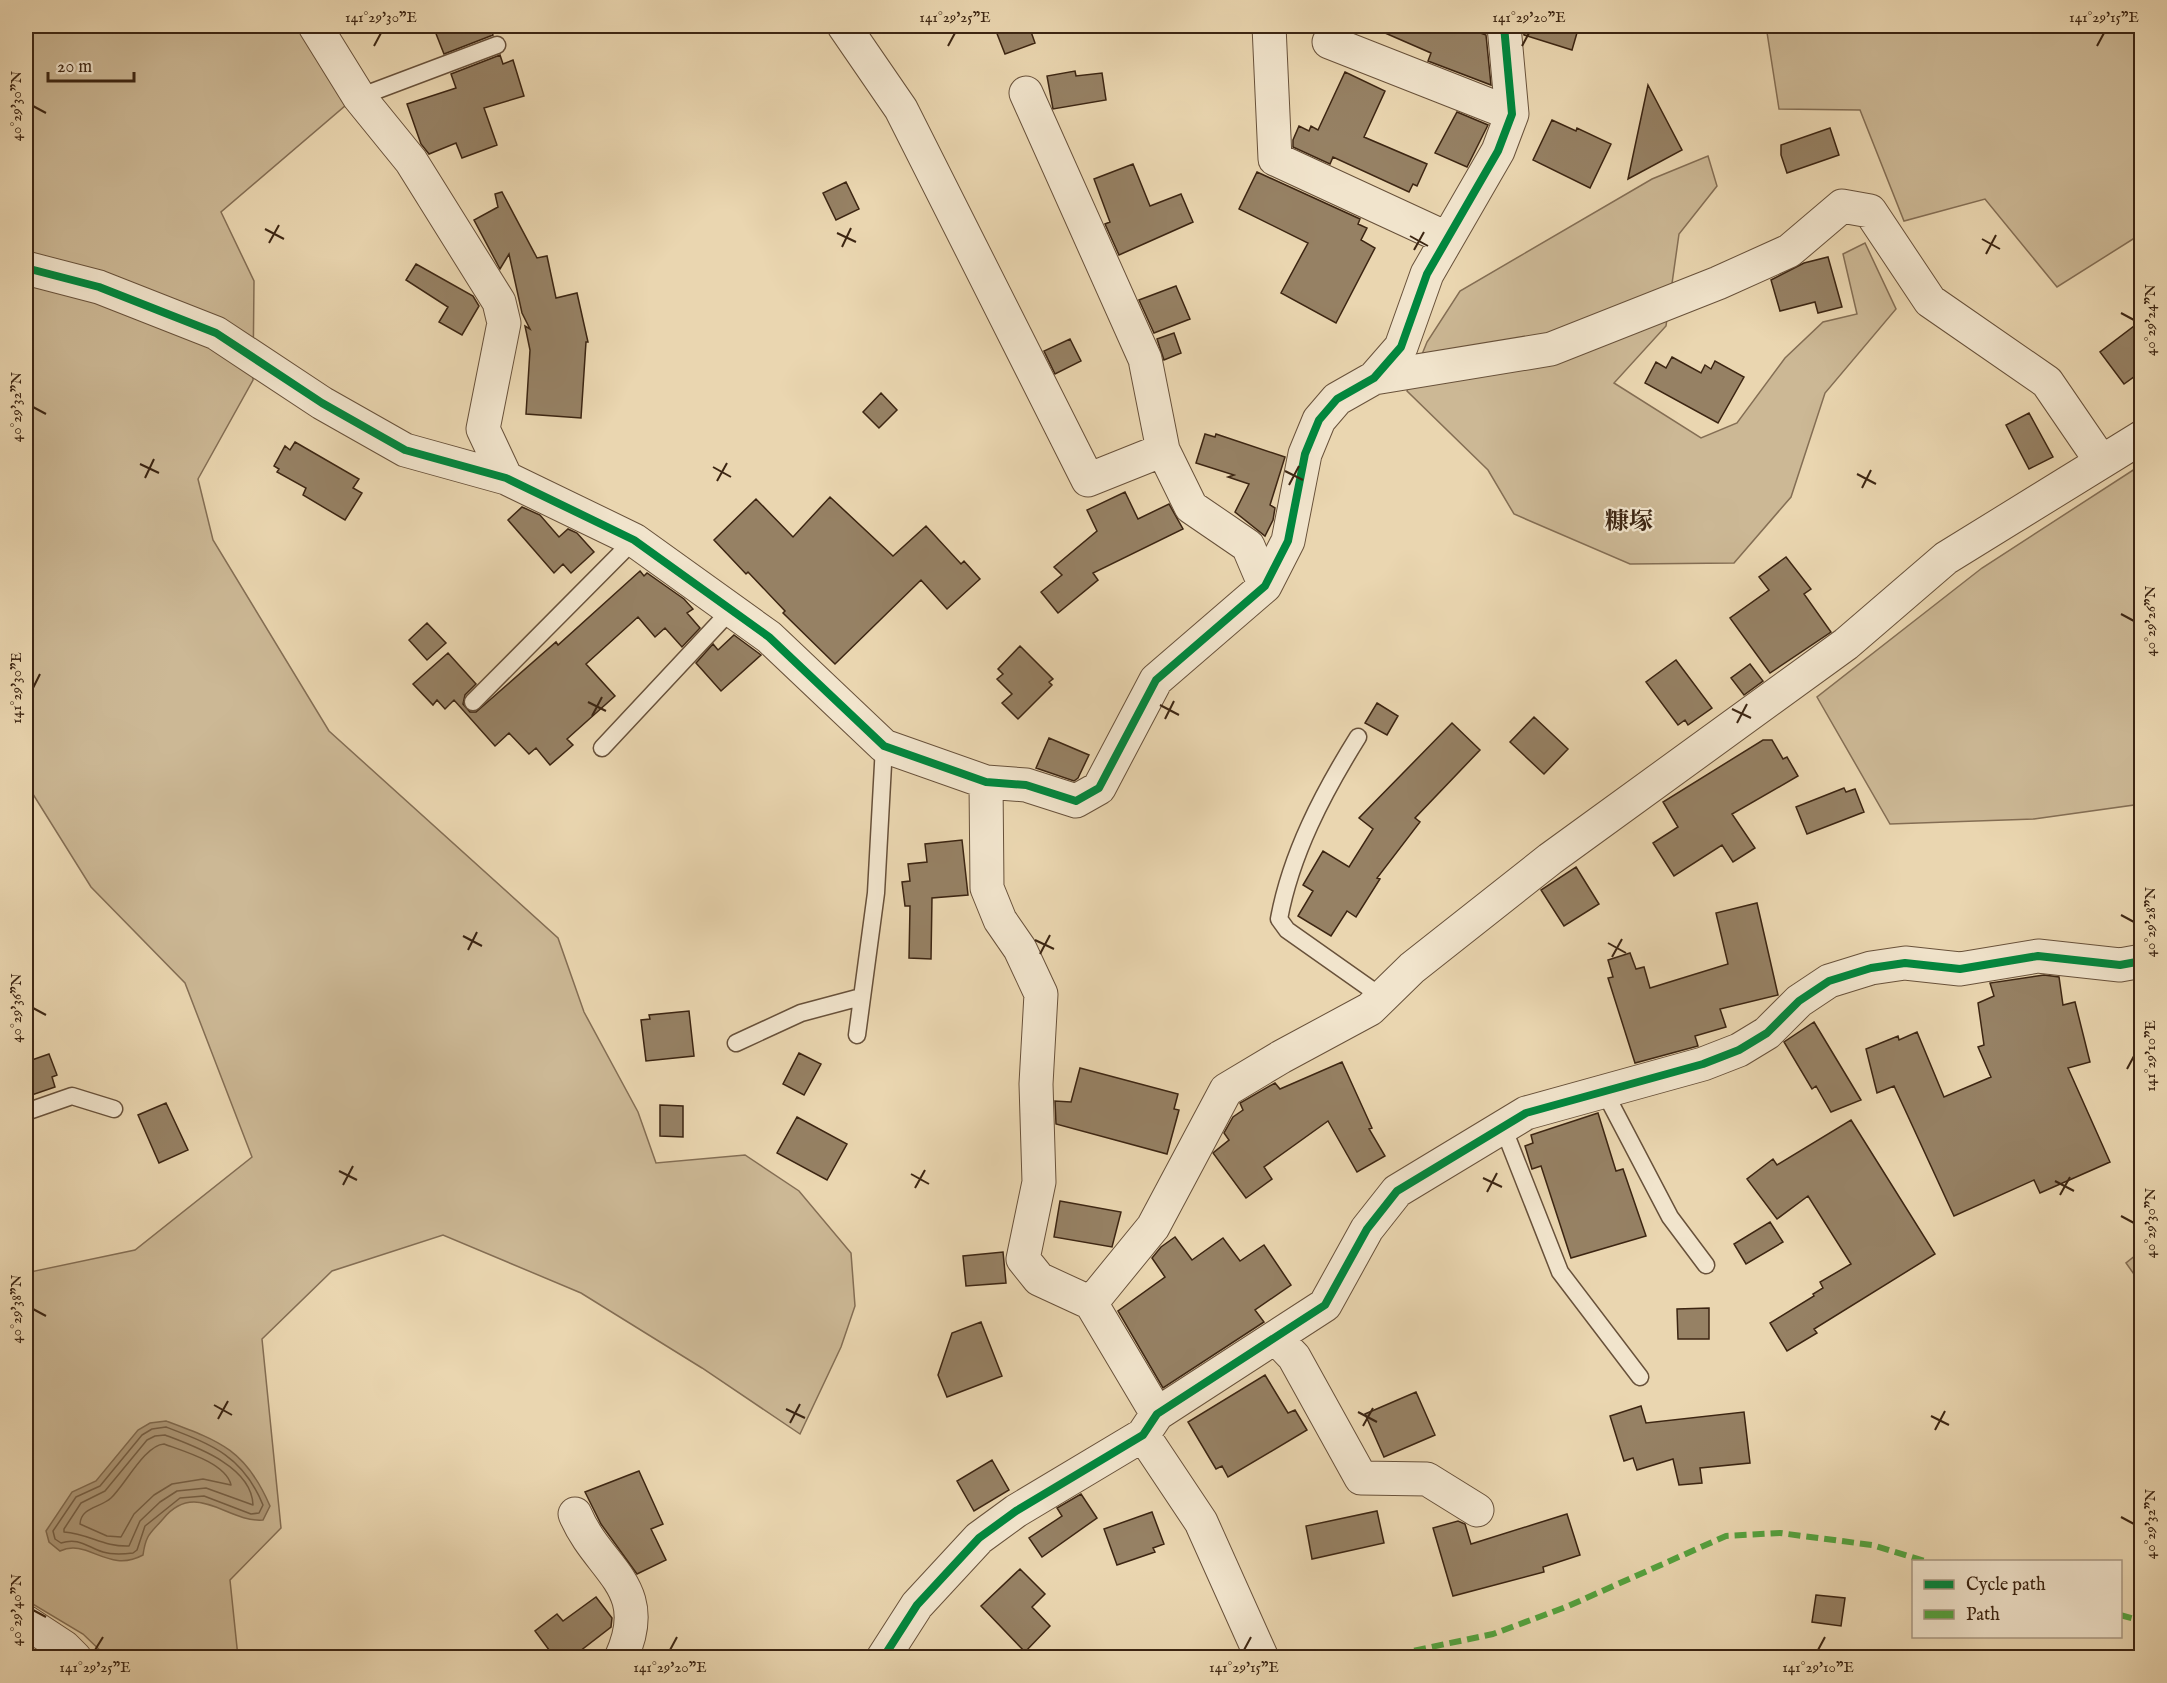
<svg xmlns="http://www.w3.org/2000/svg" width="2167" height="1683" font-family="'IM FELL English','Noto Serif JP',serif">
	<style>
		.green { fill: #ccb895; stroke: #846e54; stroke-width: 1.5 }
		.water { fill: #af9a7a; stroke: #816b50; stroke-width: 1.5 }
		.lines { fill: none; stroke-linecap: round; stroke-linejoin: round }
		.shore { stroke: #766046; stroke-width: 1.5 }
		.building { fill: #968164; stroke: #3c2512; stroke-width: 1.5 }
		.lane-casing { stroke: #68513a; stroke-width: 19 }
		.street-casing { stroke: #68513a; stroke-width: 35 }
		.lane { stroke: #f1e4cc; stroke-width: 16 }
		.street { stroke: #f1e4cc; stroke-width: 33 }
		.quiet { stroke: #54a33f; stroke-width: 6; stroke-dasharray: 12 6; stroke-linecap: butt }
		.cycleway-casing { stroke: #f1e4cc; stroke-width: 11 }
		.cycleway { stroke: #00873e; stroke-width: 8 }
		.ticks { fill: none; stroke: #3c2512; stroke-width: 2 }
		.labels { text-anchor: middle; stroke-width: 4.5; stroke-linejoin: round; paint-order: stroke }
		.quarter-label { font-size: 24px; font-weight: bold; fill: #3c2512; stroke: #f1e4cc }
		.neatline { fill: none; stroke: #3c2512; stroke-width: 2 }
		.ticks-label { font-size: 15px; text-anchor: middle; fill: #3c2512 }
	</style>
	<rect width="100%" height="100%" fill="#ead6b0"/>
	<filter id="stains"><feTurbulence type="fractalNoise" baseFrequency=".00333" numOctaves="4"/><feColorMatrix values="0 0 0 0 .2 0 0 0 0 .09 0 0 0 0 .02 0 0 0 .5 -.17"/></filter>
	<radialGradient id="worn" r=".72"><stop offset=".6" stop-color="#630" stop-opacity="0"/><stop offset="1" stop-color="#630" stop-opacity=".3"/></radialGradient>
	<path class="green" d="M27 26H301L346 105 221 212 254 281 253 380 198 479 213 540 329 731 558 938 584 1012 638 1112 656 1163 745 1155 799 1191 851 1253 855 1306 841 1347 800 1434 702 1368 581 1293 443 1235 332 1271 262 1339 281 1528 230 1580 238 1657H107L83 1634 26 1600V1389L30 1385V1272L135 1250 252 1157 185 983 91 887 26 783Z
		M1766 26H2141V234L2057 287 1985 199 1904 221 1860 110 1779 109Z
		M1708 156 1717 186 1679 234 1666 326 1614 383 1701 438 1737 423 1785 358 1823 322 1857 314 1843 254 1865 243 1896 309 1825 393 1791 497 1734 563 1630 564 1514 514 1488 470 1407 391 1427 342 1460 291 1652 179Z
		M2141 465V804L2034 819 1890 824 1817 697 1982 568Z
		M2141 1251V1284L2126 1263Z"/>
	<path class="water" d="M166 1421C220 1441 246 1450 270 1506L263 1520C227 1523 196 1479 163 1519 150 1534 146 1534 143 1555 108 1574 88 1538 60 1551L49 1542 46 1531 72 1492 96 1481 138 1430 150 1423Z"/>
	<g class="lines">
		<path class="shore" d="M166 1427C213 1445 243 1456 263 1505L259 1513 251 1514 204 1496 180 1498 145 1526 137 1550 133 1553C124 1554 113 1555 103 1552 87 1547 79 1537 61 1543L55 1539 53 1531 76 1497 100 1486 142 1435 152 1429Z
			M165 1435C194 1446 252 1466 253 1505L206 1488 177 1491 160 1502 140 1521 129 1546C103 1547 90 1534 64 1532V1529L81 1503 105 1491 147 1440 155 1436Z
			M164 1444C183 1451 226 1463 231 1485L203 1479 172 1484 154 1495 134 1514 121 1537 107 1536 80 1524C81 1507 100 1508 111 1498 125 1485 145 1445 164 1444Z"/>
	</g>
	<path class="building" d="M433 26H490L493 35 444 54Z
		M994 26H1029L1035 43 1005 54Z
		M1369 26H1461L1486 35 1491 85 1428 61 1431 53Z
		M1523 26H1579L1572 50 1524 35Z
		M500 55 503 64 513 60 524 96 484 108 497 145 462 158 456 143 429 154 421 144 407 104 456 88 451 74Z
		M1075 71 1076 76 1102 73 1106 100 1053 109 1047 76Z
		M1345 72 1385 91 1364 137 1427 164 1417 186 1413 184 1409 192 1333 157 1330 164 1293 147V140L1299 126 1309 131 1311 126 1318 130Z
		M1648 85 1682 150 1628 179Z
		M1457 112 1488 125 1467 167 1435 153Z
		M1552 120 1576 131 1577 128 1611 144 1590 188 1533 160Z
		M1830 128 1839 155 1787 173 1781 155V145Z
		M1133 164 1150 206 1181 194 1193 222 1119 255 1105 224 1110 222 1094 179Z
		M1257 172 1360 219 1358 224 1367 228 1361 240 1375 248 1336 323 1281 293 1308 243 1239 209Z
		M846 182 859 209 836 220 823 193Z
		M502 192 537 258 547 256 556 298 577 293 588 342H586L581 418 526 414 530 350 525 326 530 329 522 313 509 254 500 269 474 220 498 207 495 194Z
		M1828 257 1842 307 1818 313 1815 302 1780 311 1771 280 1804 263Z
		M416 264 473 296 479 306 462 335 439 322 448 307 406 280Z
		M1176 286 1190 319 1154 333 1139 300Z
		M2142 320V371L2124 384 2100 352Z
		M1174 333 1181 353 1164 360 1157 339Z
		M1070 339 1081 361 1055 374 1044 351Z
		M1672 357 1701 373 1705 365 1711 369 1715 361 1744 377 1718 423 1645 383 1656 362 1666 368Z
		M881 393 897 410 879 428 863 412Z
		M2029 413 2053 457 2029 469 2006 425Z
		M1205 434 1215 437 1216 434 1285 457 1270 505 1275 508 1273 520 1265 536 1235 512 1249 484 1228 477 1234 475 1196 463Z
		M295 442 359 479 353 488 362 493 345 520 303 495 306 488 277 472 279 469 274 466 285 446 290 450Z
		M1125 492 1138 519 1169 504 1183 529 1093 573 1098 580 1058 613 1041 592 1062 575 1054 567 1097 531 1087 510Z
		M830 497 893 556 926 526 961 564 964 561 980 579 947 609 921 580 835 664 783 613 785 611 748 572 746 574 714 540 756 499 793 537Z
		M522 507 540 515 559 537 568 529 577 533 594 552 571 573 563 564 554 573 508 520Z
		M1786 557 1811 589 1804 594 1831 632 1770 673 1730 618 1769 590 1759 577Z
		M640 571 644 576 647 573 684 599 693 609 687 613 700 628 682 647 665 628 655 637 638 617 586 664 615 696 567 739 573 745 550 765 536 748 529 754 509 733 495 746 454 700 445 709 437 700 433 705 413 684 448 653 476 684 465 695 463 704 470 712H476L556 642 558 645Z
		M427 623 446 643 427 660 409 640Z
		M734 635 761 655 721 691 696 663 713 644 718 650Z
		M1020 646 1053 679 1049 682 1052 685 1018 719 1002 703 1012 694 997 679 1003 674 998 669Z
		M1676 660 1712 708 1688 725 1685 720 1678 725 1646 682Z
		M1750 664 1763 681 1744 695 1731 678Z
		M1377 703 1398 716 1387 735 1365 723Z
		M1534 717 1568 749 1544 774 1510 742Z
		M1452 723 1480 750 1415 818 1420 822 1377 878 1380 879 1356 917 1347 911 1331 936 1298 916 1313 891 1303 885 1323 851 1349 867 1373 829 1359 818Z
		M1049 738 1089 755 1078 778 1074 781 1036 768Z
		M1763 740H1772L1783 759 1787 757 1798 776 1732 814 1755 848 1733 862 1722 845 1674 876 1653 843 1678 827 1663 802Z
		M1844 788 1846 792 1855 789 1864 812 1807 834 1796 807Z
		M962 840 968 895 932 898 931 959 909 958 910 906H905L902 882 910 881 908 864 927 862 925 844Z
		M1576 867 1599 904 1564 926 1541 890Z
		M1757 903 1778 995 1720 1009 1726 1027 1695 1036 1698 1046 1635 1063 1608 978 1613 977 1608 960 1630 953 1636 969 1644 967 1650 988 1728 964 1716 913Z
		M2044 975 2059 977 2063 1005 2075 1002 2090 1062 2068 1068 2110 1162 2040 1193 2034 1180 1954 1216 1894 1086 1877 1093 1866 1049 1898 1036 1899 1040 1917 1032 1944 1097 1991 1077 1978 1047 1984 1045 1978 1003 1994 996 1990 983Z
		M689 1011 694 1056 646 1061 641 1020 650 1019 649 1015Z
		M1814 1022 1861 1100 1831 1112 1816 1086 1812 1089 1784 1042Z
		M799 1053 821 1064 804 1095 783 1084Z
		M49 1054 57 1075 52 1077 55 1087 26 1097V1062Z
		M1342 1062 1372 1128 1369 1129 1385 1156 1357 1172 1328 1121 1264 1167 1272 1179 1246 1198 1213 1153 1229 1140 1224 1133 1233 1117 1243 1110 1240 1103 1275 1083 1280 1089Z
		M1080 1068 1178 1094 1174 1109 1179 1110 1167 1154 1056 1124 1055 1101 1071 1102Z
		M166 1103 188 1150 159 1163 138 1115Z
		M660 1105 683 1106V1137L660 1136Z
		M1598 1113 1616 1171 1623 1169 1646 1236 1571 1258 1541 1166 1532 1169 1525 1146 1533 1143 1531 1135Z
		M797 1117 847 1144 827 1180 777 1153Z
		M1851 1120 1935 1254 1814 1329 1817 1333 1787 1351 1770 1323 1814 1296 1813 1294 1823 1288 1820 1282 1851 1264 1808 1196 1777 1219 1747 1179 1773 1159 1777 1165Z
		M1060 1201 1121 1212 1112 1247 1054 1237Z
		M1770 1222 1783 1242 1746 1264 1734 1244Z
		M1175 1237 1192 1260 1223 1238 1240 1261 1264 1245 1291 1285 1255 1310 1264 1322 1163 1388 1118 1311 1165 1277 1152 1258 1161 1247Z
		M1003 1252 1006 1283 966 1286 963 1256Z
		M1709 1308V1339H1678L1677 1309Z
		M981 1322 1002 1376 947 1397 938 1375 952 1333Z
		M1265 1375 1288 1413 1295 1410 1307 1430 1228 1477 1222 1466 1216 1469 1188 1422Z
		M1416 1392 1435 1435 1384 1457 1365 1414Z
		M1641 1406 1646 1423 1744 1412 1750 1463 1700 1468 1702 1483 1679 1485 1673 1459 1637 1470 1633 1458 1624 1461 1610 1416Z
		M992 1460 1009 1490 974 1511 957 1481Z
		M639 1471 663 1524 651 1529 666 1560 637 1574 601 1524 585 1492Z
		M1081 1494 1097 1518 1042 1557 1029 1538 1062 1516 1057 1508Z
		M1377 1511 1384 1543 1312 1559 1306 1526Z
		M1152 1512 1164 1544 1153 1548 1155 1552 1117 1565 1104 1529Z
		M1567 1514 1580 1555 1543 1567 1544 1572 1453 1596 1433 1528 1458 1521 1465 1524 1471 1544Z
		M1020 1569 1045 1594 1032 1607 1050 1626 1025 1652 981 1606Z
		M1816 1595 1845 1598 1841 1626 1812 1622Z
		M596 1597 612 1618 611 1627 571 1658H555L535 1631 557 1614 563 1621Z"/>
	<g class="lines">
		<defs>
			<path id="lane" d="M359 97 497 45
				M473 702 634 540
				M1358 737C1323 793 1291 854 1279 919L1287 930 1382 997
				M602 748 732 609
				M857 1035 876 893 884 746
				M736 1043 801 1013 861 997
				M1604 1091 1670 1217 1706 1265
				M26 1112 72 1096 114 1109
				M1503 1127 1560 1272 1640 1377"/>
			<path id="street" d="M315 26 359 97 411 161 499 302 504 323 483 429 506 478
				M844 26 901 109 1088 480 1163 450
				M1269 26 1275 159 1446 238
				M1329 42 1512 114
				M1026 93 1145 359 1163 450 1191 507 1248 546 1265 586
				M26 268 99 287 216 333 322 403 405 450 506 478 634 540 769 637 884 746 986 782 1026 785 1076 801 1099 788 1156 680 1265 586 1288 541 1305 454 1319 420 1337 399 1374 378 1401 347 1427 274 1498 151 1512 114 1504 26
				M1374 378 1551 349 1718 283 1789 251 1842 206 1870 211 1930 301 2047 382 2101 461
				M986 782 987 888 1000 920 1020 949 1041 994 1036 1084 1039 1182 1023 1259 1039 1279 1091 1303 1157 1414
				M1091 1303 1153 1227 1226 1090 1281 1057 1370 1009 1412 968 1550 859 1846 644 1946 558 2142 437
				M1276 1338 1294 1357 1361 1478 1427 1479 1477 1510
				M1143 1435 1201 1522 1262 1658
				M575 1514C599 1571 654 1586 621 1658
				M26 1622 64 1647 75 1658
				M883 1658 917 1605 979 1538 1016 1511 1143 1435 1157 1414 1325 1305 1367 1229 1397 1191 1526 1113 1703 1064 1739 1050 1767 1033 1799 1001 1829 981 1871 968 1905 963 1960 969 2038 956 2120 965 2142 961"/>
		</defs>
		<use href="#lane" class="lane-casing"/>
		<use href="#street" class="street-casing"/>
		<use href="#lane" class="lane"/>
		<use href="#street" class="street"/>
		<path class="quiet" d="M2120 1615 2142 1621
			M1379 1658 1493 1634 1566 1607 1726 1536 1780 1533 1872 1545 1928 1562"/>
		<defs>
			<path id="cycleway" d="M26 268 99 287 216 333 322 403 405 450 506 478 634 540 769 637 884 746 986 782 1026 785 1076 801 1099 788 1156 680 1265 586 1288 541 1305 454 1319 420 1337 399 1374 378 1401 347 1427 274 1498 151 1512 114 1504 26
				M883 1658 917 1605 979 1538 1016 1511 1143 1435 1157 1414 1325 1305 1367 1229 1397 1191 1526 1113 1703 1064 1739 1050 1767 1033 1799 1001 1829 981 1871 968 1905 963 1960 969 2038 956 2120 965 2142 961"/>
		</defs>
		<use href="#cycleway" class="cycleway-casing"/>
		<use href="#cycleway" class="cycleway"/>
	</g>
	<path class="ticks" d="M374 46 381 33M948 46 955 33M1522 46 1529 33M2097 46 2104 33M33 106 46 113M265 229 284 239M837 233 856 242M1410 236 1428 246M1982 239 2000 249M269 243 279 225M842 247 851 228M1414 250 1424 232M1986 254 1996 235M2121 313 2134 320M33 407 46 414M140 464 159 473M713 467 731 477M1285 471 1303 480M1857 474 1876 484M145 478 154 459M717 481 727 463M1289 485 1299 466M1862 488 1871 470M2121 614 2134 621M33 688 40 674M588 702 606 711M1160 705 1179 715M1732 709 1751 718M592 716 602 697M1165 719 1174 701M1737 723 1747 704M2121 915 2134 922M463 936 482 946M1035 940 1054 949M1608 943 1626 953M468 950 477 932M1040 954 1050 935M1612 957 1622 939M33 1008 46 1015M2127 1069 2134 1056M339 1171 357 1180M911 1174 929 1184M1483 1178 1502 1187M2055 1181 2074 1191M343 1185 353 1166M915 1188 925 1170M1487 1192 1497 1173M2060 1195 2070 1177M2121 1216 2134 1223M33 1309 46 1316M214 1405 232 1415M786 1409 805 1418M1358 1412 1377 1422M1931 1416 1949 1425M218 1419 228 1401M790 1423 800 1404M1363 1426 1373 1408M1935 1430 1945 1411M2121 1517 2134 1524M33 1610 46 1617M95 1650 103 1637M670 1650 677 1637M1244 1650 1251 1637M1818 1650 1825 1637"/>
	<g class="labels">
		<g class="quarter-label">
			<text x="1629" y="529">糠塚</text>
		</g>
	</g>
	<rect width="2167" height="1683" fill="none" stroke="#ead6b0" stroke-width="66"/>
	<rect x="1912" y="1560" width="210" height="78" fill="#f1e4cc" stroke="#a99882" stroke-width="1.5"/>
	<rect x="1924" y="1580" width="30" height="9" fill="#00873e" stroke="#a99882" stroke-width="1.5"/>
	<text x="1966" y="1590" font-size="18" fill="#3c2512">Cycle path</text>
	<rect x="1924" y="1610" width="30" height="9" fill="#54a33f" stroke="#a99882" stroke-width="1.5"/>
	<text x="1966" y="1620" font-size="18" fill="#3c2512">Path</text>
	<path d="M48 72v9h86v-9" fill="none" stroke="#3c2512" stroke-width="3"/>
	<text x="57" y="72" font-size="18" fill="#3c2512" stroke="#f1e4cc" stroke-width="4.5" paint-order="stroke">20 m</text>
	<rect x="33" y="33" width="2101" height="1617" class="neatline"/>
	<g class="ticks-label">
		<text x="381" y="22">141°29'30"E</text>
		<text x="955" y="22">141°29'25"E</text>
		<text x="1529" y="22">141°29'20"E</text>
		<text x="2104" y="22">141°29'15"E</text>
		<text transform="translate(16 106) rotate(-90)" y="5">40°29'30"N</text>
		<text transform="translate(2150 320) rotate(-90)" y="5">40°29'24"N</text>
		<text transform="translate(16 407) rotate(-90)" y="5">40°29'32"N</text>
		<text transform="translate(2150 621) rotate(-90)" y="5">40°29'26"N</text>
		<text transform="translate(16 688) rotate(-90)" y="5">141°29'30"E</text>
		<text transform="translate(2150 922) rotate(-90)" y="5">40°29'28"N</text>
		<text transform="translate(16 1008) rotate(-90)" y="5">40°29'36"N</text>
		<text transform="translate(2150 1056) rotate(-90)" y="5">141°29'10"E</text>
		<text transform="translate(2150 1223) rotate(-90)" y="5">40°29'30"N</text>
		<text transform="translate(16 1309) rotate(-90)" y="5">40°29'38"N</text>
		<text transform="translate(2150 1524) rotate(-90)" y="5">40°29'32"N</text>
		<text transform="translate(16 1610) rotate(-90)" y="5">40°29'40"N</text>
		<text x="95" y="1672">141°29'25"E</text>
		<text x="670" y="1672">141°29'20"E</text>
		<text x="1244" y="1672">141°29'15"E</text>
		<text x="1818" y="1672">141°29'10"E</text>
	</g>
	<rect width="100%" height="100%" filter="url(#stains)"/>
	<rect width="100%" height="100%" fill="url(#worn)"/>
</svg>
